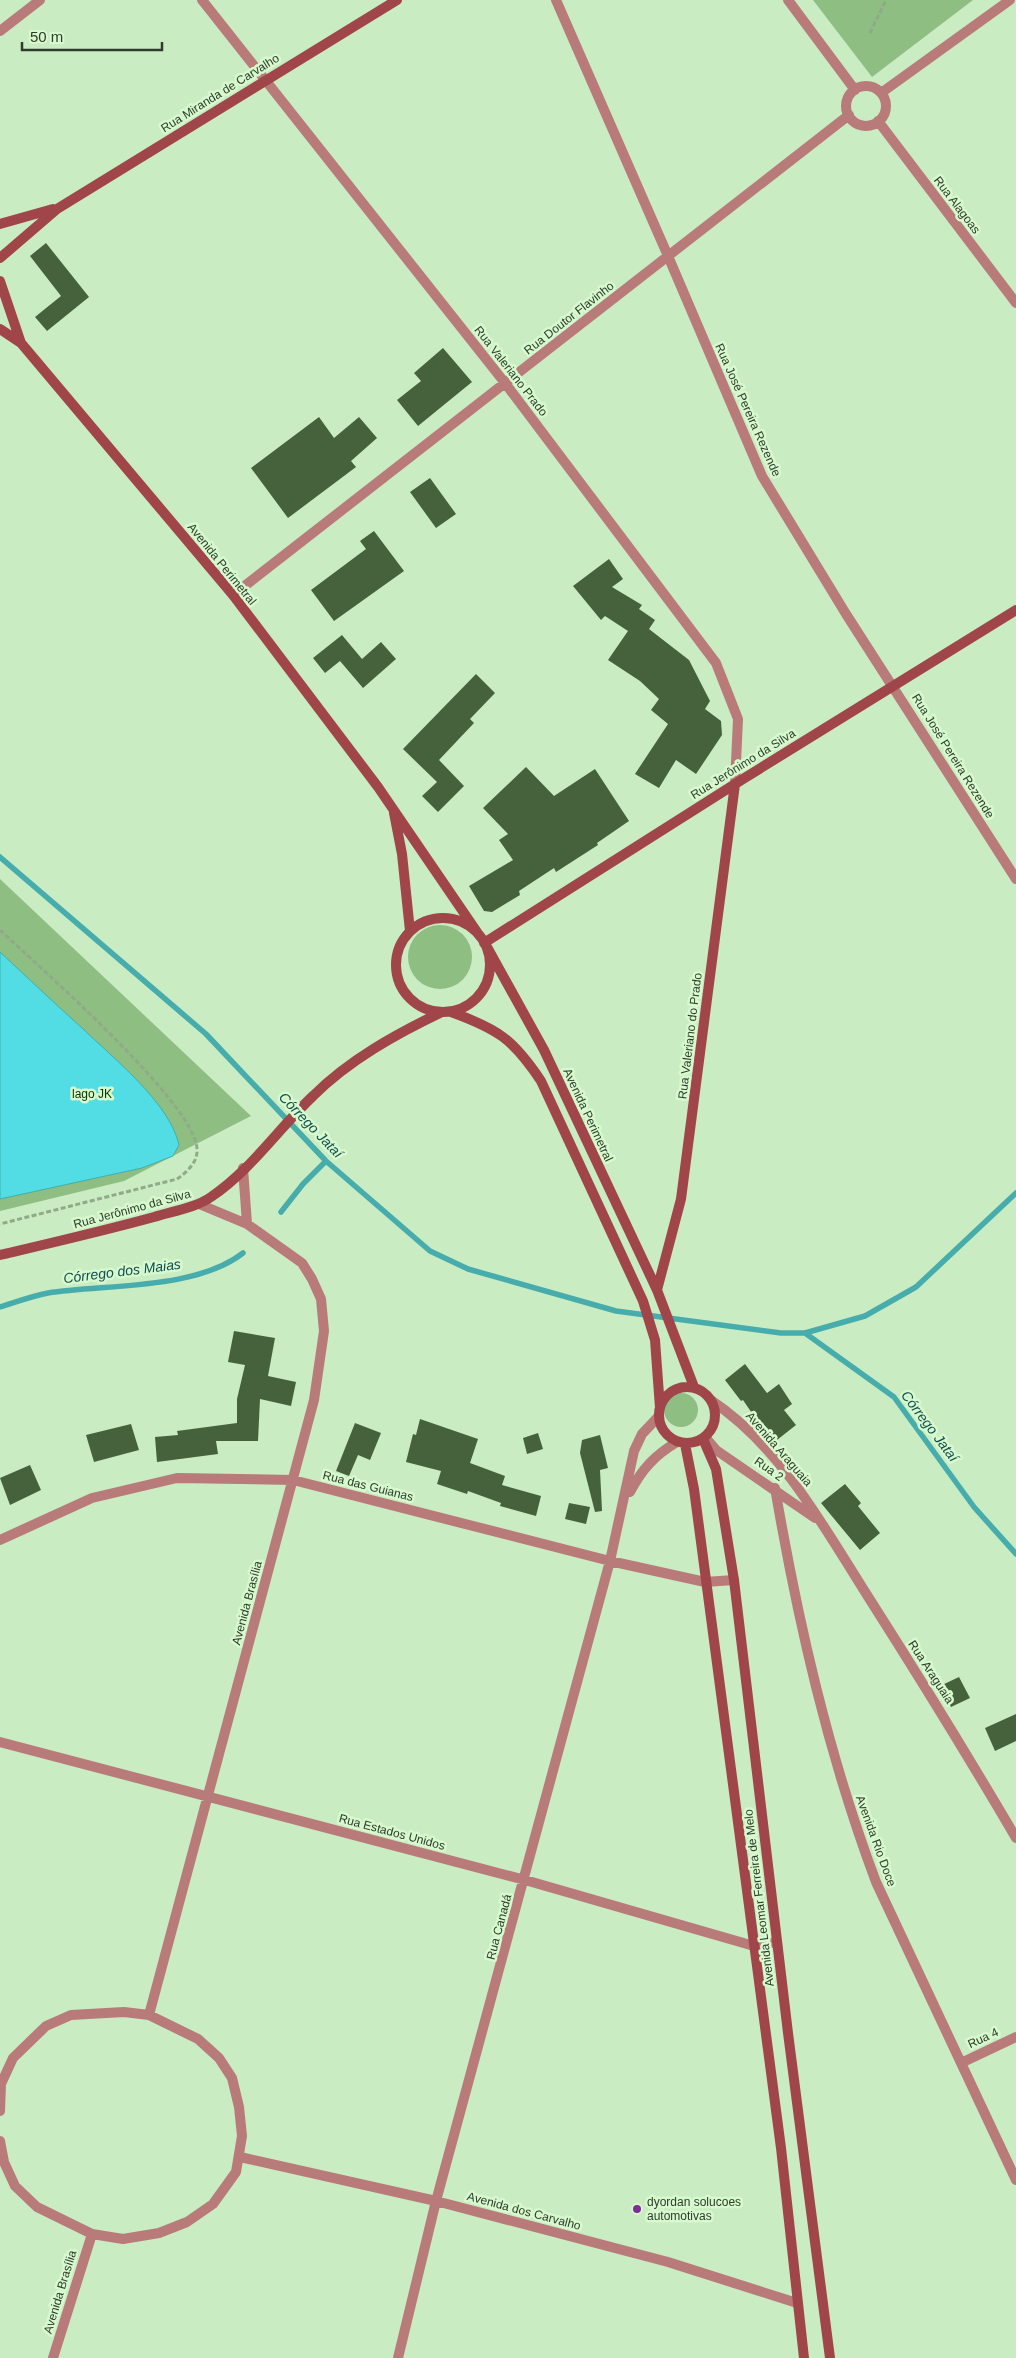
<svg xmlns="http://www.w3.org/2000/svg" width="1016" height="2358" font-family="Arial,sans-serif">
	<style>
		.green { fill: #8ebe81 }
		.water { fill: #51dde3; stroke: #47adac }
		.lines { fill: none; stroke-linecap: round; stroke-linejoin: round }
		.stream { stroke: #47adac; stroke-width: 5.5 }
		.building { fill: #45623d }
		.path { stroke: #90aa89; stroke-width: 3; stroke-dasharray: 5 2.5; stroke-linecap: butt }
		.street { stroke: #b97a7a; stroke-width: 10 }
		.secondary { stroke: #a04549; stroke-width: 10 }
		.poi-dot { fill: #832b98; stroke: #d7f9ce; stroke-width: 2 }
		.labels { text-anchor: middle; stroke-width: 5; stroke-linejoin: round; paint-order: stroke }
		.street-label { font-size: 12px; fill: #2f3c2c; stroke: #d7f9ce }
		.park-label { font-size: 12px; fill: #0d3401; stroke: #d7f9ce }
		.poi-label { font-size: 12px; fill: #2f3c2c; stroke: #d7f9ce; text-anchor: start }
		.water-label { font-size: 14px; font-style: italic; fill: #104e50; stroke: #d7f9ce }
	</style>
	<rect width="100%" height="100%" fill="#caecc2"/>
	<path class="green" d="M813 0H973L872 77Z
		M0 879 251 1116 124 1181 0 1211Z
		M408 957a32 32 0 1 1 64 0a32 32 0 1 1-64 0Z
		M664 1410a17 17 0 1 1 34 0a17 17 0 1 1-34 0Z"/>
	<path class="water" d="M0 952C27 977 54 1003 82 1028 112 1057 170 1103 179 1145L173 1156 142 1168 0 1199Z"/>
	<g class="lines">
		<path class="stream" d="M0 857 206 1034 326 1161 430 1251 468 1269 616 1311 781 1333H805L865 1316 916 1287 1016 1193
			M281 1212 303 1184 326 1161
			M0 1307C16 1302 32 1296 48 1293 106 1284 196 1290 243 1253
			M805 1333 894 1397 974 1507 1016 1554"/>
	</g>
	<path class="building" d="M46 243 89 297 47 331 35 317 61 296 30 256Z
		M443 348 472 382 418 426 397 400 421 381 414 373Z
		M319 417 334 438 359 417 377 438 351 461 356 467 288 518 251 468Z
		M430 478 456 514 436 528 410 492Z
		M374 531 404 571 334 621 311 590 366 549 360 541Z
		M609 559 623 579 612 587 642 605 639 609 655 620 649 629 689 660 710 701 705 709 721 721 722 735 696 774 676 760 659 788 635 774 668 724 651 710 659 699 640 681 608 660 628 631 605 616 601 620 573 586Z
		M342 635 362 659 381 642 396 659 363 688 340 661 325 673 313 658Z
		M476 674 495 693 470 719 474 723 439 760 464 786 438 812 422 796 437 782 403 749Z
		M526 767 554 796 595 769 629 821 597 843 598 845 556 872 554 868 519 891 520 895 492 912 484 911 469 886 513 860 499 840 508 834 483 808Z
		M234 1331 275 1338 268 1376 296 1382 291 1406 260 1399 258 1441H216L218 1454 157 1462 155 1437 178 1435 177 1431 237 1423V1399L245 1365 228 1362Z
		M745 1364 767 1393 779 1384 792 1404 784 1410 796 1425 777 1440 763 1424 760 1425 743 1400 741 1401 725 1380Z
		M420 1419 478 1439 470 1463 505 1476 502 1485 541 1496 536 1516 500 1506 501 1503 468 1491 467 1494 437 1484 441 1471 406 1462 413 1434 416 1435Z
		M355 1423 381 1433 370 1460 358 1455 349 1476 336 1471Z
		M131 1424 139 1450 94 1462 86 1435Z
		M538 1433 543 1449 527 1454 523 1438Z
		M600 1435 608 1468 600 1470 602 1511 595 1512 580 1453 582 1440Z
		M30 1465 41 1490 10 1505 0 1478Z
		M845 1484 861 1503 858 1506 880 1533 860 1550 821 1503Z
		M569 1503 590 1507 586 1524 565 1519Z
		M959 1677 970 1698 951 1707 940 1686Z
		M1016 1714V1741L995 1751 985 1728Z"/>
	<g class="lines">
		<path class="path" d="M870 33 886 0
			M0 930C39 967 195 1103 197 1149 198 1162 187 1172 177 1179L0 1224"/>
		<path class="street" d="M202 0 505 383 716 663 738 719 735 784
			M556 0 668 256 762 476 846 614 1016 879
			M788 0 855 90
			M0 31 40 0
			M846 106a20 20 0 1 1 40 0a20 20 0 1 1-40 0Z
			M881 93 1010 0
			M878 121 1016 303
			M233 595 849 115
			M243 1168 247 1224
			M712 1401C781 1447 823 1526 867 1595 918 1675 968 1756 1016 1838
			M705 1437 716 1450 815 1518
			M775 1488C798 1622 828 1754 876 1882L1016 2180
			M630 1492C642 1469 655 1455 677 1442
			M0 1540 92 1498 177 1478 293 1480 610 1561 705 1582 734 1580
			M0 1742 525 1880 754 1946 777 1942
			M149 2015 314 1400 324 1331 321 1299 312 1279 302 1263 247 1224 199 1204
			M961 2063 1016 2037
			M0 2111 1 2084 13 2058 46 2026 71 2015 124 2012 149 2015 198 2039 219 2058 232 2078 239 2107 242 2136 236 2172 213 2204 187 2222 159 2233 123 2239 92 2234 37 2207 15 2186 4 2162 0 2141
			M240 2157 436 2201 668 2262 797 2303
			M53 2358 92 2234
			M398 2358 436 2201 610 1561 634 1451 642 1434 659 1416"/>
		<path class="secondary" d="M0 224 53 209
			M0 258 57 209 397 0
			M0 281 21 343
			M0 329 21 343 233 595 378 787 477 932
			M394 813 402 854 410 931
			M396 965a47 47 0 1 1 94 0a47 47 0 1 1-94 0Z
			M484 943 743 779 1016 610
			M487 947 544 1050 657 1290 694 1387
			M451 1012C498 1029 513 1039 541 1081L643 1301 655 1340 660 1408
			M0 1255C51 1243 103 1231 154 1217 173 1211 195 1208 211 1197 251 1170 278 1129 313 1096 349 1060 396 1034 442 1012
			M657 1290 681 1199 735 784
			M659 1415a28 28 0 1 1 56 0a28 28 0 1 1-56 0Z
			M703 1439 716 1469 734 1580 788 2033 830 2358
			M685 1444 694 1489 781 2148 804 2358"/>
	</g>
	<circle class="poi-dot" cx="637" cy="2209" r="5"/>
	<g class="labels">
		<g class="street-label">
			<text transform="translate(220 93) rotate(-32)" y="4">Rua Miranda de Carvalho</text>
			<text transform="translate(957 205) rotate(53)" y="4">Rua Alagoas</text>
			<text transform="translate(569 318) rotate(-38)" y="4">Rua Doutor Flavinho</text>
			<text transform="translate(511 371) rotate(52)" y="4">Rua Valeriano Prado</text>
			<text transform="translate(748 410) rotate(66)" y="4">Rua José Pereira Rezende</text>
			<text transform="translate(222 564) rotate(51)" y="4">Avenida Perimetral</text>
			<text transform="translate(953 756) rotate(58)" y="4">Rua José Pereira Rezende</text>
			<text transform="translate(743 764) rotate(-32)" y="4">Rua Jerônimo da Silva</text>
			<text transform="translate(690 1036) rotate(-83)" y="4">Rua Valeriano do Prado</text>
			<text transform="translate(588 1115) rotate(65)" y="4">Avenida Perimetral</text>
			<text transform="translate(132 1209) rotate(-15)" y="4">Rua Jerônimo da Silva</text>
			<text transform="translate(779 1449) rotate(49)" y="4">Avenida Araguaia</text>
			<text transform="translate(769 1469) rotate(35)" y="4">Rua 2</text>
			<text transform="translate(368 1486) rotate(14)" y="4">Rua das Guianas</text>
			<text transform="translate(247 1603) rotate(-75)" y="4">Avenida Brasília</text>
			<text transform="translate(931 1672) rotate(57)" y="4">Rua Araguaia</text>
			<text transform="translate(392 1832) rotate(15)" y="4">Rua Estados Unidos</text>
			<text transform="translate(876 1841) rotate(70)" y="4">Avenida Rio Doce</text>
			<text transform="translate(759 1898) rotate(-97)" y="4">Avenida Leomar Ferreira de Melo</text>
			<text transform="translate(499 1927) rotate(-75)" y="4">Rua Canadá</text>
			<text transform="translate(983 2038) rotate(-25)" y="4">Rua 4</text>
			<text transform="translate(524 2211) rotate(15)" y="4">Avenida dos Carvalho</text>
			<text transform="translate(60 2292) rotate(-73)" y="4">Avenida Brasília</text>
		</g>
		<g class="park-label">
			<text x="92" y="1098">lago JK</text>
		</g>
		<g class="poi-label">
			<text x="647" y="2206">dyordan solucoes<tspan x="647" dy="14">automotivas</tspan></text>
		</g>
		<g class="water-label">
			<text transform="translate(311 1125) rotate(46)" y="5">Córrego Jataí</text>
			<text transform="translate(122 1271) rotate(-7)" y="5">Córrego dos Maias</text>
			<text transform="translate(930 1426) rotate(53)" y="5">Córrego Jataí</text>
		</g>
	</g>
	<path d="M22 42v8h140v-8" fill="none" stroke="#2f3c2c" stroke-width="2.5"/>
	<text x="30" y="42" font-size="15" fill="#2f3c2c" stroke="#d7f9ce" stroke-width="4" paint-order="stroke">50 m</text>
</svg>
